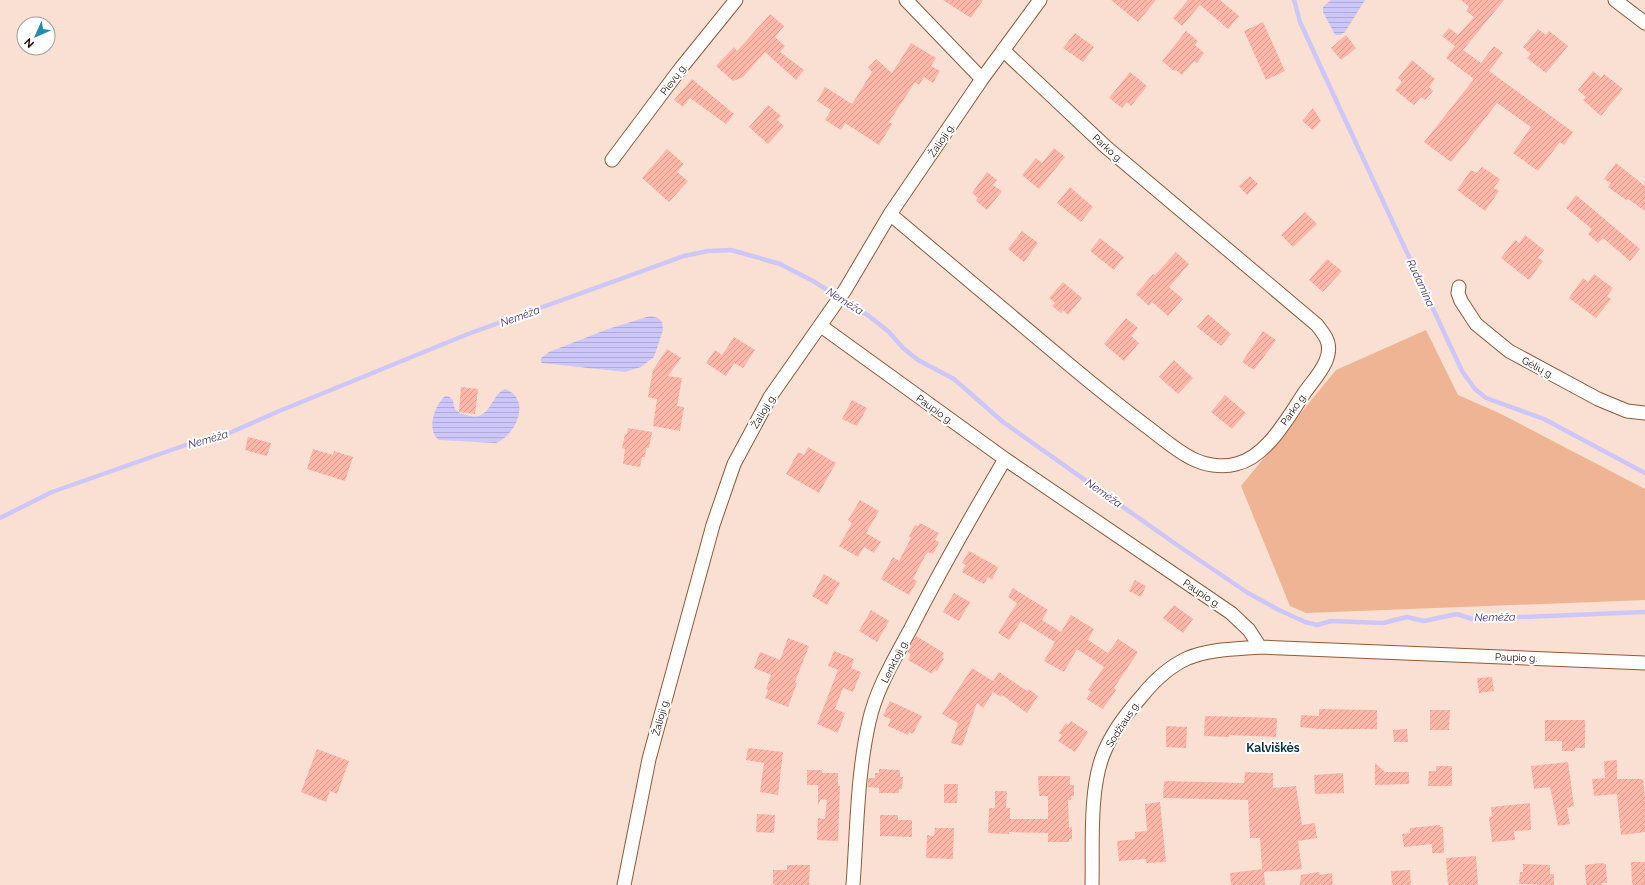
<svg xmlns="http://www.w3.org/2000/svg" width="1645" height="885" font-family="Raleway,sans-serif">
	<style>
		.grass { fill: #efb493 }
		.water { fill: url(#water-rules) }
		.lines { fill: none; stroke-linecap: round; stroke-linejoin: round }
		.stream { stroke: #cdc7f9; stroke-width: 4.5 }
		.building { fill: url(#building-hatch) }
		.minor-casing { stroke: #915939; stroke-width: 15 }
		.minor { stroke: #fff; stroke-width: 13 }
		.labels { text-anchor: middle; stroke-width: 4; stroke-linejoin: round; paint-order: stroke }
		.street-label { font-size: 10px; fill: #200b01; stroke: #fff }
		.water-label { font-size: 11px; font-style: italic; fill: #42327a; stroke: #fff }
		.quarter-label { font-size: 12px; font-weight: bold; fill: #023548; stroke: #fff }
	</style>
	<defs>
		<pattern id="water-rules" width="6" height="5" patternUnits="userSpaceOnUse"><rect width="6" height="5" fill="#cdc7f9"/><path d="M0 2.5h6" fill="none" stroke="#b0aad4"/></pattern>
		<pattern id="building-hatch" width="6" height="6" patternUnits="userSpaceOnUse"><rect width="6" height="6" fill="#feb6a9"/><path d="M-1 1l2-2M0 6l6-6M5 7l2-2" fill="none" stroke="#d99b90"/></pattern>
	</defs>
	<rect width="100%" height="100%" fill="#fae0d2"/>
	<path class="grass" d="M1426 330 1458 395 1499 413 1645 489V600L1306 613 1290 606 1241 486 1336 370Z"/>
	<path class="water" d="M1331 0H1365L1345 32 1340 35H1335L1323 12V7Z
		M650 316 658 318 662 322 663 330 654 357 641 367 625 372 542 363 541 362V358L549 352 608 329Z
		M505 389C533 399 515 436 496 443L439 440C426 430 434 406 445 396H448L453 400C454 408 455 412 463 414 492 425 489 395 505 389Z"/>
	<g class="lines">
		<path class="stream" d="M1294 0 1300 22 1329 85 1462 371 1475 389 1486 398 1544 419 1645 473
			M0 518 52 492 197 441 218 438 277 412 468 334 684 256 708 251 731 250 780 264 813 281 869 316 889 332 903 348 918 360 954 379 1003 422 1177 545 1248 593 1279 610 1305 622 1317 625 1331 621 1383 623 1407 617 1424 621 1457 614 1472 619 1645 612"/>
	</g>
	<path class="building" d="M943 0H983L971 18Z
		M1111 0H1156L1138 22Z
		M1188 0H1220L1239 16 1228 29 1200 5 1182 26 1173 18Z
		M1461 0H1504L1463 50 1481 63 1494 46 1503 53 1489 71 1573 132 1564 145 1560 142 1538 171 1513 153 1531 127 1497 103 1451 162 1424 142 1474 79 1446 58 1455 46 1442 36 1449 28 1458 35 1474 17 1466 11 1469 7Z
		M770 14 784 26 775 37 785 46 780 52 804 70 796 80 765 52 743 77 733 81 716 66 734 47 737 51Z
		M1263 22 1285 71 1266 80 1244 31Z
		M1538 29 1546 35 1549 31 1568 46 1546 73 1527 58 1531 54 1523 47Z
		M1186 31 1198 41 1195 45 1204 53 1197 63 1194 61 1182 75 1176 70 1174 71 1162 61Z
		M1075 33 1094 47 1083 62 1063 48Z
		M1346 35 1356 48 1341 60 1331 48Z
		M911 43 936 58 931 66 940 71 933 83 924 77 919 85 915 82 889 122 892 124 879 145 845 123 841 130 825 120 831 110 817 101 825 87 852 104 872 72 868 68 876 59 892 73Z
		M1412 60 1435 79 1429 87 1433 91 1425 100 1421 97 1414 105 1395 90 1402 82 1398 78Z
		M1593 71 1601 78 1604 74 1623 89 1601 116 1583 100 1586 97 1578 90Z
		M1130 72 1147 86 1131 106 1127 102 1122 108 1109 98Z
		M692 79 734 114 726 124 690 98 683 107 674 100Z
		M768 105 781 116 777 120 784 126 768 144 749 127Z
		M1313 108 1321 121 1313 130 1302 121Z
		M1054 148 1065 157 1039 189 1022 175 1036 158 1042 163Z
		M667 149 684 164 677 172 688 181 669 202 642 178Z
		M1616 163 1645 186V211L1628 199 1626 200 1608 187 1611 183 1604 179Z
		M1482 167 1500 179 1494 188 1499 191 1485 211 1457 190 1471 170 1477 173Z
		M987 172 997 180 993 185 1002 191 987 210 976 201 978 198 972 193Z
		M1250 176 1258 184 1247 195 1239 186Z
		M1070 187 1093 207 1081 222 1057 203Z
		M1576 195 1640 249 1630 261 1603 238 1598 243 1588 234 1592 229 1566 208Z
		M1305 212 1317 224 1293 247 1281 235Z
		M1022 231 1038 243 1024 262 1008 249Z
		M1525 235 1544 250 1538 258 1543 261 1529 280 1501 258 1515 240 1519 243Z
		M1100 238 1124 257 1114 270 1090 251Z
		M1176 252 1189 264 1169 287 1183 299 1168 316 1152 302 1149 306 1136 294 1153 274 1155 275Z
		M1327 259 1342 271 1323 292 1309 280Z
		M1594 274 1613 288 1607 296 1611 299 1596 318 1569 298 1583 278 1588 282Z
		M1063 282 1082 298 1068 315 1063 310 1061 313 1052 306 1055 303 1049 298Z
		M1208 314 1231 334 1221 346 1197 327Z
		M1126 318 1138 328 1131 336 1139 343 1124 361 1104 344Z
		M1263 331 1276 340 1254 370 1242 362Z
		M734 337 755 350 743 368 734 363 726 376 706 363 715 350 722 355Z
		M667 349 681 358 668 376 682 378 677 406 684 407 680 431 653 426 657 399 648 397 653 370Z
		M1174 360 1193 378 1178 394 1159 377Z
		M461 387 478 389 475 414 459 412Z
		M1225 395 1246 413 1232 429 1211 412Z
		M852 400 867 408 857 426 842 419Z
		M628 428 652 432 649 448H646L645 457H642L640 467 623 464 625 449 622 448 625 434H627Z
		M248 437 271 443 267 456 245 450Z
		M808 447 836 463 819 493 786 474 798 452 804 455Z
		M313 449 333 455 334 451 353 457 345 481 307 469Z
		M860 500 879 511 866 533 881 542 874 553 864 547 858 557 839 546 852 523 848 520Z
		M920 523 939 533 935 540 939 542 933 554 928 552 926 554 913 579 917 581 909 595 881 579 893 557 899 561 911 538 909 536 915 525 918 526Z
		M969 551 998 567 992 580 988 577 984 584 962 572 966 565 962 563Z
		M824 574 840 583 827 605 812 596Z
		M1135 580 1146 586 1141 597 1129 591Z
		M1013 588 1048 610 1042 620 1061 632 1071 615 1094 629 1088 640 1108 653 1118 639 1138 652 1114 688 1116 690 1103 709 1086 699 1091 692 1088 690 1104 667 1077 649 1064 672 1044 661 1055 642 1021 621 1009 640 998 633 1017 603 1008 597Z
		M954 593 970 602 959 621 943 612Z
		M1174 605 1193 619 1183 633 1163 618Z
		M871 610 889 621 877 642 859 631Z
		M916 636 944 653 942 657 944 659 937 671 935 669 932 674 908 660 911 654 907 652Z
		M788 638 809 646 795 682 797 683 788 707 765 698 768 690 766 689 771 675 754 668 760 652 780 660Z
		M834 651 854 659 851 668 861 672 853 692 843 688 835 709 845 713 838 733 817 724 838 670 828 666Z
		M972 668 993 681 999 672 1027 691 1029 689 1038 696 1027 713 1002 695 1001 697 993 692 983 708 977 703 962 746 951 743 958 723 942 714Z
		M1492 677 1494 691 1479 693 1477 678Z
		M890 701 922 716 913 734 909 732 908 735 888 726 891 719 883 716Z
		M1319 709 1377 710V729H1319L1300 727 1301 715 1319 716Z
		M1430 710H1450L1449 730H1430Z
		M1205 716 1277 718 1276 737 1229 735V737L1204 736Z
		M1545 720H1585V748H1575V751H1562V741H1545Z
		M1071 721 1088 732 1075 752 1058 741 1062 735 1059 733 1066 723 1068 725Z
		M1166 726 1187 727 1186 748 1166 747Z
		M1407 729 1408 742H1394L1393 730Z
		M748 748 783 752 778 795 760 792 764 763 746 760Z
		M317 749 349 761 337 794 330 791 326 802 301 792Z
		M1617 760V779H1643L1645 799V832L1621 835 1617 794 1594 796 1592 779 1605 778 1604 761Z
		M1568 762 1574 806 1567 808 1570 824 1558 826 1550 787 1534 789 1531 766Z
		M1375 763 1385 772H1409V784L1375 785Z
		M1436 766H1452V786H1428L1429 771H1436Z
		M879 769 900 770V777H903L902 789H899V793H879V788L868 787V778H875V773H879Z
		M807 770H822V773H838V786H840L838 841 817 840 818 818 825 819 827 800 821 799 818 805V785H807Z
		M1245 772 1273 773V788L1296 786 1302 825 1315 823 1317 838 1298 841 1302 869 1264 872 1265 885H1231L1230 873 1262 869 1260 838H1250L1248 800 1163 798 1164 781 1244 783Z
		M1343 773 1344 793 1315 794 1314 775Z
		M1038 776H1070V785H1074V796H1071V800H1068L1069 828 1072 827V839H1069V842H1048V833L1009 832V834L988 833 989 808H995V791H1007L1006 808H1010V819H1048V796H1039Z
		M944 784H958L957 803H944Z
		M1160 802 1166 862 1146 863V859L1119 861 1117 841 1135 839V832L1147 831 1145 804Z
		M1530 803 1531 830 1514 831 1515 840 1492 842 1489 817 1492 816 1491 807Z
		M757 814 775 815 774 833 756 832Z
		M880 815H898V820H912V837L880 836Z
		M1440 825V827H1443L1444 853H1432V844L1404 847 1402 834 1410 833V828Z
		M935 828H954L953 859 926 858 927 835 934 836Z
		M1476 856 1478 885H1448L1446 858Z
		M1631 862H1645V885H1632Z
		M1601 863 1606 864 1607 883H1601V885H1586L1585 865Z
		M1523 864 1550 865V874H1554V885L1519 884 1520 872H1523Z
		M787 865H810L809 885H773V870H787Z
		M1410 870 1411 885H1392L1391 871Z
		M1319 872 1320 875 1332 873 1333 885H1300L1301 875Z"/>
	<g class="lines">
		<defs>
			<path id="minor" d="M906 0 982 79
				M1615 0 1645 23
				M612 160 681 68 736 0
				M890 214C951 265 1011 316 1072 367 1096 387 1121 407 1146 426 1161 437 1175 450 1191 458 1204 465 1222 468 1236 464 1267 457 1288 417 1305 392 1315 378 1336 357 1326 338 1324 334 1320 329 1317 325L1106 147 1003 50
				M1459 287 1458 293 1461 301 1476 324 1509 351 1598 399 1627 411 1645 413
				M821 326 1005 459 1231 613 1249 630 1260 647
				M624 885 649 759 713 525 734 464 770 397 845 290 890 214 982 79 1040 0
				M853 885C857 831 857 775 869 722 876 689 895 658 911 628 940 571 972 515 1005 459
				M1092 885C1093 846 1089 791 1103 755 1111 734 1126 714 1141 697 1153 682 1170 666 1188 658 1210 649 1236 649 1260 647L1645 663"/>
		</defs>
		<use href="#minor" class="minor-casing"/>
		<use href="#minor" class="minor"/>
	</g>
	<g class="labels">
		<g class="street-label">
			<text transform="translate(673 79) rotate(-53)" y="4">Pievų g.</text>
			<text transform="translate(941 140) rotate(-56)" y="4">Žalioji g.</text>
			<text transform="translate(1108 148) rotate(42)" y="4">Parko g.</text>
			<text transform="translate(1538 367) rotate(28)" y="4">Gėlių g.</text>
			<text transform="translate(935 409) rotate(36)" y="4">Paupio g.</text>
			<text transform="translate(1293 409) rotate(-55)" y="4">Parko g.</text>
			<text transform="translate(763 411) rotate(-59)" y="4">Žalioji g.</text>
			<text transform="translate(1202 593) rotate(34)" y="4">Paupio g.</text>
			<text transform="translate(1516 657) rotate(2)" y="4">Paupio g.</text>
			<text transform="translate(894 661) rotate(-63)" y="4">Lenktoji g.</text>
			<text transform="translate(660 717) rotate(-75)" y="4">Žalioji g.</text>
			<text transform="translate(1122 724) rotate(-57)" y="4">Sodžiaus g.</text>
		</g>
		<g class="water-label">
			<text transform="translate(1421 283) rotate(65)" y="4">Rudamina</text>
			<text transform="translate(845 301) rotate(32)" y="4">Nemėža</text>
			<text transform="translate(520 316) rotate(-20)" y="4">Nemėža</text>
			<text transform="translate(208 439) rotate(-16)" y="4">Nemėža</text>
			<text transform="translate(1104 493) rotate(35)" y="4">Nemėža</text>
			<text transform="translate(1495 617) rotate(-1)" y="4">Nemėža</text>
		</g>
		<g class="quarter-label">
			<text x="1273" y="752">Kalviškės</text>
		</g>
	</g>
	<g transform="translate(36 36) rotate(225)"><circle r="19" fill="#ffffff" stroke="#a69d99"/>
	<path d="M0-3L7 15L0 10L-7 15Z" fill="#238ab2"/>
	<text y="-6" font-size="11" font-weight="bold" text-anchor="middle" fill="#200b01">N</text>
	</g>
</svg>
